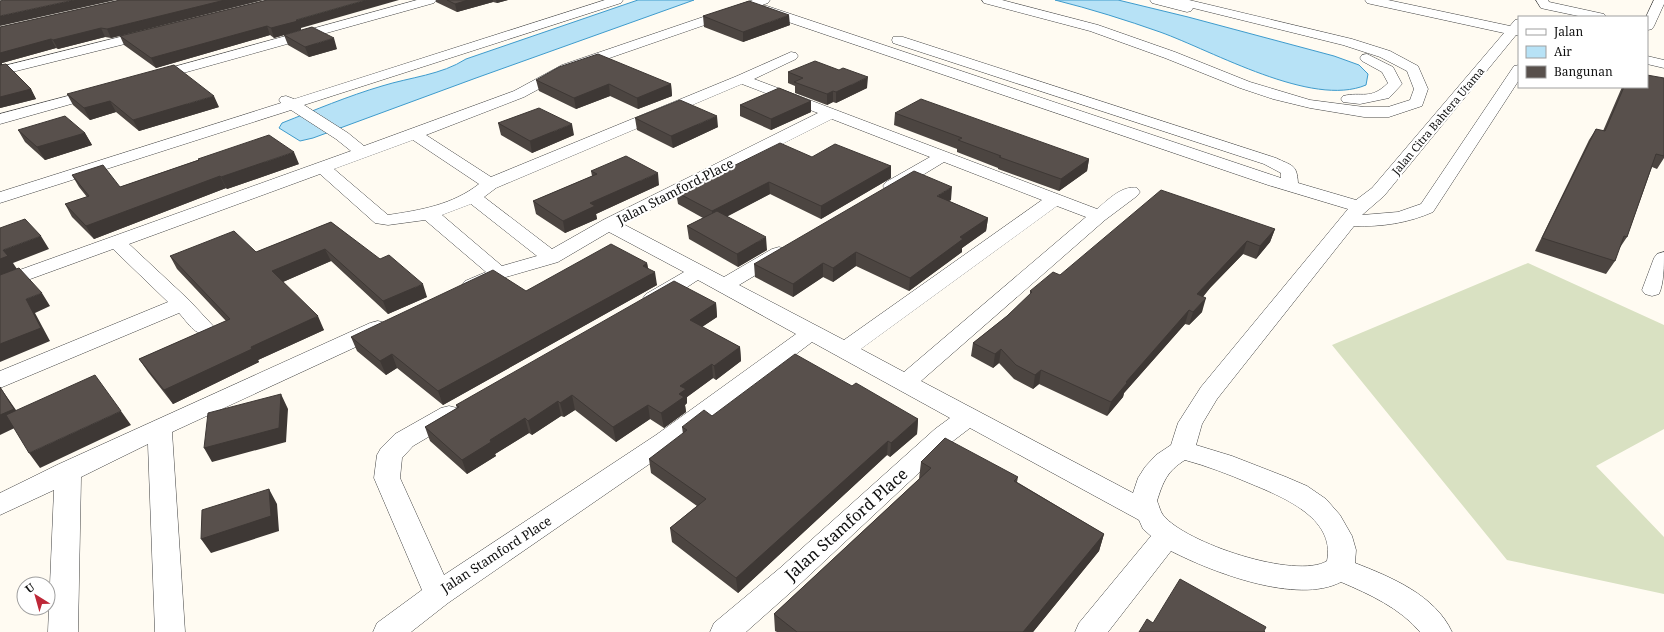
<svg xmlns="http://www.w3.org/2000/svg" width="1664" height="632" font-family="'Noto Serif',serif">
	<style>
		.cemetery { fill: #d9e1c2 }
		.water { fill: #b7e2f6; stroke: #3e9bcc }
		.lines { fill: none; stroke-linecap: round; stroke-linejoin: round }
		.street-casing { stroke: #424242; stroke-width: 1 }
		.street { fill: #fff; fill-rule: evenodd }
		.wall { fill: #4c4541 }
		.shaded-wall { fill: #3e3835 }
		.building { fill: #58504c; stroke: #3e3835 }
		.labels { text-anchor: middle; stroke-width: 4; stroke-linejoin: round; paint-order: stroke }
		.far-street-label { font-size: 11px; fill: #0f0f0f; stroke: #fff }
		.street-label { font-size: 13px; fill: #0f0f0f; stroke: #fff }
		.near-street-label { font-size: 16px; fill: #0f0f0f; stroke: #fff }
	</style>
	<rect width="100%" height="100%" fill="#fffbf2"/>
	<path class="cemetery" d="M1528 263 1664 325V429L1596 466 1664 537V594L1507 560 1332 345Z"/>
	<path class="water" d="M638 0H694L476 78 313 138 300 141 279 128 282 123C315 110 348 96 382 86 411 77 441 75 466 59Z
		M1055 0H1118L1188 17 1334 56 1359 65 1368 74 1366 85C1312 108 1213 51 1160 32 1126 20 1091 9 1055 0Z"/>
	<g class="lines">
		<defs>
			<path id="street" d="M417 0H436L434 3 158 80 153 81 148 80 146 77 148 74Z
				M605 0H623L621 3 304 105 348 133 364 146 514 91 562 65 753 0H770L768 3 572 71 524 97 426 135 491 177 737 76 791 52 796 53 798 56 796 59 754 79 1097 209C1108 200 1122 185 1137 188L1140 192 1137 196 1105 220 921 381 1133 493 1138 478 1145 467 1156 455 1171 445 1178 423 1201 387 1348 209 1268 185 759 12 757 9 759 6H767L1281 178V173L1264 164 893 43 892 40 893 37H903L1276 158C1292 166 1297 164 1298 183L1356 200 1372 188 1504 33 1371 4 1367 3 1365 0H1388L1510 26 1515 20 1519 19V36L1516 35 1384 196 1362 215 1398 212 1421 204 1514 66 1519 65V80L1433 212C1408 223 1382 227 1354 226L1217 399 1202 424 1196 445 1232 456 1286 477 1307 486 1326 499 1340 515 1352 536 1356 550 1355 563C1391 577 1435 595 1452 632H1420C1400 608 1369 594 1341 582 1297 605 1212 572 1171 551L1108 632H1075L1079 623 1151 536 1143 529 1139 520 970 428 953 441 800 584 746 632H710L714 623 780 568 935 429 950 418 812 342 674 447 448 603 411 632H373L377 623 422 590 374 478 377 455 381 448 395 434 441 408 449 406 457 408 461 414 457 420 413 446 402 458 400 478 444 575 656 435 796 334 698 280C683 289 663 307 646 302L643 298 646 294 684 272 609 232 558 262 506 277 479 289 472 291 465 289 462 285 465 281 486 272 425 220 388 225 375 223 320 174 129 244 189 300 216 329 213 334C196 338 189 324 179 313L0 388V371L168 302 113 249 0 290V277L351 151 336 139 291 110 0 203V192L281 103 279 100 281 97 286 96 294 99ZM742 84 818 113 603 220 552 249 484 197 496 188ZM832 119 930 157 886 182 883 186 886 190 892 191 898 190 944 162 1042 200 844 340 739 285 786 257 789 253 786 249 779 247 772 249 724 277 623 224ZM413 140 479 184C452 205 421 210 388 215L334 169ZM471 204 537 256 502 266 442 215ZM1057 206 1086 217 904 372 861 349ZM1185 460C1207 466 1228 474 1249 483 1280 496 1336 517 1327 561 1296 580 1185 543 1163 515 1160 511 1159 505 1157 501 1163 482 1167 471 1185 460Z
				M982 0H1002L1098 25 1175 52 1250 82 1310 100 1364 107H1388L1410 100 1414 89 1407 71 1380 57 1343 45 1193 8 1191 11 1187 12 1152 3 1150 0H1189L1352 39 1390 51 1418 66 1428 89 1422 106 1389 117H1364L1310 108 1273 99 1240 88 1165 58 1090 31 984 3Z
				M1536 0H1548L1549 2 1604 14 1606 17H1583L1545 9 1541 8Z
				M1654 0H1664V4L1654 26 1652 29 1648 30 1646 17Z
				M148 30 153 31 154 34 153 37 0 75V67Z
				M1367 54 1393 67 1402 84 1389 98 1360 104 1343 102 1341 99 1343 96C1362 91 1370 101 1388 83L1382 72 1362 61 1360 58 1362 55Z
				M1647 56 1664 60V68L1647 64Z
				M98 88 103 89 105 92 103 95 0 124V114Z
				M1664 252C1664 266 1664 283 1659 294L1652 296 1645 294 1642 290 1654 258 1657 254Z
				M378 321 386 323 389 328 386 333 172 432 185 632H155L148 444 81 477 78 632H48L54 490 0 515V493L59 464 370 323Z"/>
		</defs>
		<use href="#street" class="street-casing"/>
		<use href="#street" class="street"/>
	</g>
	<path class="wall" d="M120 0H263L111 38 105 37 58 49 56 48 2 63V65L31 89 36 99 0 108V27Z
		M267 0 301 28V30L274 38 270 35 156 68 124 45 120 36Z
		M436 0H508L497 3 493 2 457 12 436 2Z
		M703 16 790 25 743 42 704 27Z
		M284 35 337 49 309 57 288 45Z
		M788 72 867 88 836 103 833 102 827 105 795 93V86L788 83Z
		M1664 78V158L1657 169 1652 167 1627 237 1619 249 1615 261 1606 274 1535 251 1589 140 1596 129 1603 131 1622 87H1647Z
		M536 80 671 84 672 96 638 109 610 96 576 109 539 91Z
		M67 94 219 107 139 131 116 112 90 120 73 105Z
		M811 101V112L771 130 740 116V105Z
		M895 113 1089 159 1087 171 1059 191 998 169V168L957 152V149L894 125Z
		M635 118 718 127 673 148 637 130Z
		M498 123 574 135 532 153 501 135Z
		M18 130 85 133 92 145 45 160 25 142Z
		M812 157 891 166V178L821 219 770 194 727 216 767 250 738 267 689 239 687 226 703 218 678 204 676 192 707 179Z
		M198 159 299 164 227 189 226 188 94 239 72 217 65 204 87 197 79 187 72 175 120 187 198 160Z
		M591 171 659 185 596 214 597 219 565 233 536 214 533 201 592 176Z
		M951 200 949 201 988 218 986 231 962 248V252L909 291 856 266 833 282 823 277 793 297 755 277 754 264Z
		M331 222 427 297 388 314 331 261 283 282 324 330 258 360 259 362 173 404 148 372 139 359 226 321 177 269 170 256 256 252Z
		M1275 229 1270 242 1256 259 1243 254 1210 288 1203 297 1202 312 1189 325 1185 324 1124 393 1123 397 1107 416 1039 384 1033 389 1014 379 999 363 993 368 971 356 973 343 1007 316 1030 295V291L1060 275Z
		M647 263 648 268 657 285 443 405 397 368 386 375 357 351 351 337 526 291Z
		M716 303 717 317 702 327 740 347 741 361 716 380 713 378 687 397V403L685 405 686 412 664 428 650 419 616 442 575 410 564 417 561 416 532 435 529 433 495 454 496 456 467 474 430 441 425 427 457 408 456 405Z
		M852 386 918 419 917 434 890 457 887 455 738 593 672 542 670 528 697 506 651 473 649 459 683 434 682 427 712 416Z
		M921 462 1018 477 1017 482 1104 534 1099 551 1033 632H777L775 631 774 614 919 479Z"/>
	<path class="shaded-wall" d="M74 0H116L0 26V16Z
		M225 0H263L111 38 107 29Z
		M366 0H399L301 28V30L274 38 271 28 296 20Z
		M468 0H493V2L457 12 455 4Z
		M496 0H508L497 3Z
		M789 15 790 25 743 42V32Z
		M267 26 270 35 156 68 151 58Z
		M101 28 105 37 58 49 53 40Z
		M334 38 337 49 309 57 305 47Z
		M51 39 56 48 2 63V65L0 66V53Z
		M868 77 867 88 836 103V92Z
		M609 84 610 96 576 109 574 98Z
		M671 84 672 96 638 109 637 98Z
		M31 89 36 99 0 108V97Z
		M833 91V102L827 105V94Z
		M214 96 219 107 139 131 133 120Z
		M110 101 116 112 90 120 84 108Z
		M811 101V112L771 130V119Z
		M717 116 718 127 673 148 671 136Z
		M572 124 574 135 532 153 530 141Z
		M85 133 92 145 45 160 37 147Z
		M294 152 299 164 227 189 221 177Z
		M1089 159 1087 171 1059 191 1061 179Z
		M891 166V178L821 219V206Z
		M658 173 659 185 596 214 597 219 565 233 563 221 590 203Z
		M220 176 226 188 94 239 86 226Z
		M769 182 770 194 713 224 712 211Z
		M952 187 951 200 936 209 937 196Z
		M988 218 986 231 962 248V252L909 291 910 278 960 237Z
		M1275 229 1270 242 1256 259 1260 246Z
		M41 236 49 249 13 263 17 269 0 276V259L3 250Z
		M766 237 767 250 738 267 737 254Z
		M1247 241 1243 254 1210 288 1193 308 1197 294 1215 275Z
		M325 249 331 261 278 284 272 271Z
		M856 252V266L833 282V268Z
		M647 263 649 275 655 272 657 285 443 405 438 391Z
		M823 263V277L793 297V284Z
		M423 284 427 297 388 314 383 301Z
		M42 293 50 306 35 313 50 341 0 362V344L26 299Z
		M1206 298 1202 312 1189 325 1193 312Z
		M716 303 717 317 691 334 690 320Z
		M1189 310 1185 324 1124 393 1123 397 1107 416 1111 402 1126 382Z
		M318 316 324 330 258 360 259 362 173 404 164 390 251 347Z
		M740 347 741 361 716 380 714 366Z
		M1001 349 999 363 993 368 995 354Z
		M392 354 397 368 386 375 380 361Z
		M712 364 713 378 687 397V403L685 405 686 412 664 428 661 413 679 394 680 386Z
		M1041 370 1039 384 1033 389 1035 375Z
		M0 387 25 423 0 435Z
		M281 394 288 409 286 442 212 462 204 448Z
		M572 395 575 410 564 417 560 403Z
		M558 401 561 416 532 435 528 421Z
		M648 405 650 419 616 442 613 427Z
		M121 411 131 425 40 468 29 453Z
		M525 418 529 433 495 454 496 456 467 474 462 460 490 440Z
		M918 419 917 434 890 457 891 443Z
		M888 441 887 455 738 593 736 578Z
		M269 489 277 504 279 531 211 553 201 539Z
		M1104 534 1099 551 1033 632H1023Z"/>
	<path class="building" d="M4 0H74L0 16V1Z
		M120 0H225L107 29 101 28 53 40 51 39 0 53V27Z
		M267 0H366L296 20 298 21 271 28 267 26 151 58 120 36Z
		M447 0H468L455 4Z
		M749 1 789 15 743 32 703 16Z
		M312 27 334 38 305 47 284 35Z
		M598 54 671 84 637 98 609 84 574 98 536 80 559 67Z
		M815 61 839 70 843 68 868 77 836 92 833 91 827 94 794 82 803 78 788 72Z
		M6 64 31 89 0 97V65Z
		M174 65 214 96 133 120 110 101 84 108 67 94Z
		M1647 75 1664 78V156L1656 154 1627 237 1624 236 1615 261 1542 238 1596 129 1605 131 1624 87H1647Z
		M779 88 811 101 771 119 740 105Z
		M921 99 1089 159 1061 179 999 157 1001 156 958 140 962 138 895 113Z
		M680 100 717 116 671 136 635 118Z
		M539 108 572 124 530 141 498 123Z
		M65 116 85 133 37 147 18 130Z
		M269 135 294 152 221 177 220 176 86 226 65 204 89 196 72 175 103 165 120 187 199 160 198 159Z
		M780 143 812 157 835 144 891 166 821 206 769 182 712 211 676 192 705 178 707 179Z
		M626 156 658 173 590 203 595 206 563 221 533 201 597 174 591 171Z
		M914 171 952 187 937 196 988 218 960 237 963 239 910 278 856 252 833 268 823 263 793 284 754 264Z
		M1161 190 1275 229 1260 246 1247 241 1215 275 1197 294 1206 298 1193 312 1189 310 1126 382 1127 383 1111 402 1041 370 1035 375 1016 365 1001 349 995 354 973 343 1007 316 1032 292 1030 291 1053 272 1060 275Z
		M717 211 766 237 737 254 687 226Z
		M25 219 41 236 3 250 8 256 0 259V228Z
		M331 222 380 259 389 255 423 284 383 301 325 249 272 271 318 316 251 347 252 349 164 390 139 359 230 319 170 256 234 231 256 252Z
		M611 244 647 263 643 266 655 272 438 391 392 354 380 361 351 337 493 270 526 291Z
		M19 268 42 293 26 299 41 328 0 344V275Z
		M674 281 716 303 690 320 740 347 714 366 712 364 680 386 686 389 679 394 684 397 661 413 648 405 613 427 572 395 560 403 558 401 528 421 525 418 490 440 491 442 462 460 425 427 459 407 456 405Z
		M795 354 852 386 856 383 918 419 891 443 888 441 736 578 670 528 706 499 649 459 687 430 682 427 704 410 712 416Z
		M95 375 121 411 29 453 6 415Z
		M0 387 14 409 0 415Z
		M281 394 279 428 204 448 208 413Z
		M945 438 1018 477 1014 481 1104 534 1023 632H797L774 614 931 468 921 462Z
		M269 489 271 516 201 539 202 510Z
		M1180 579 1266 627 1264 631 1265 632H1139L1147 619 1153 623Z"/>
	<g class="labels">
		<g class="far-street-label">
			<text transform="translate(1438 121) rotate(-50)" y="4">Jalan Citra Bahtera Utama</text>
		</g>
		<g class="street-label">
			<text transform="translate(675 191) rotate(-27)" y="5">Jalan Stamford Place</text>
			<text transform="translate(496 554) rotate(-33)" y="5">Jalan Stamford Place</text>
		</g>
		<g class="near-street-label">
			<text transform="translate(846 524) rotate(-42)" y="6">Jalan Stamford Place</text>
		</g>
	</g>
	<rect x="1518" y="16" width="130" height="72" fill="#ffffff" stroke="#9f9f9f"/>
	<rect x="1526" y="29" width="20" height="6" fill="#ffffff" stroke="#9f9f9f"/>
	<text x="1554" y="36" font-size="12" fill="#0f0f0f">Jalan</text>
	<rect x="1526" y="46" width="20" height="12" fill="#b7e2f6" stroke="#9f9f9f"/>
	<text x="1554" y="56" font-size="12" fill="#0f0f0f">Air</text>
	<rect x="1526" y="66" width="20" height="12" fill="#58504c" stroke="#9f9f9f"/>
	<text x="1554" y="76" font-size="12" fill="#0f0f0f">Bangunan</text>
	<g transform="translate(36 596) rotate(323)"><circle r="19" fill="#ffffff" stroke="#9f9f9f"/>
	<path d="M0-3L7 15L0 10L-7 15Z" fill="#be2838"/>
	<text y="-6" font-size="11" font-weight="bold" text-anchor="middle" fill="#0f0f0f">U</text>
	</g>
</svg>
